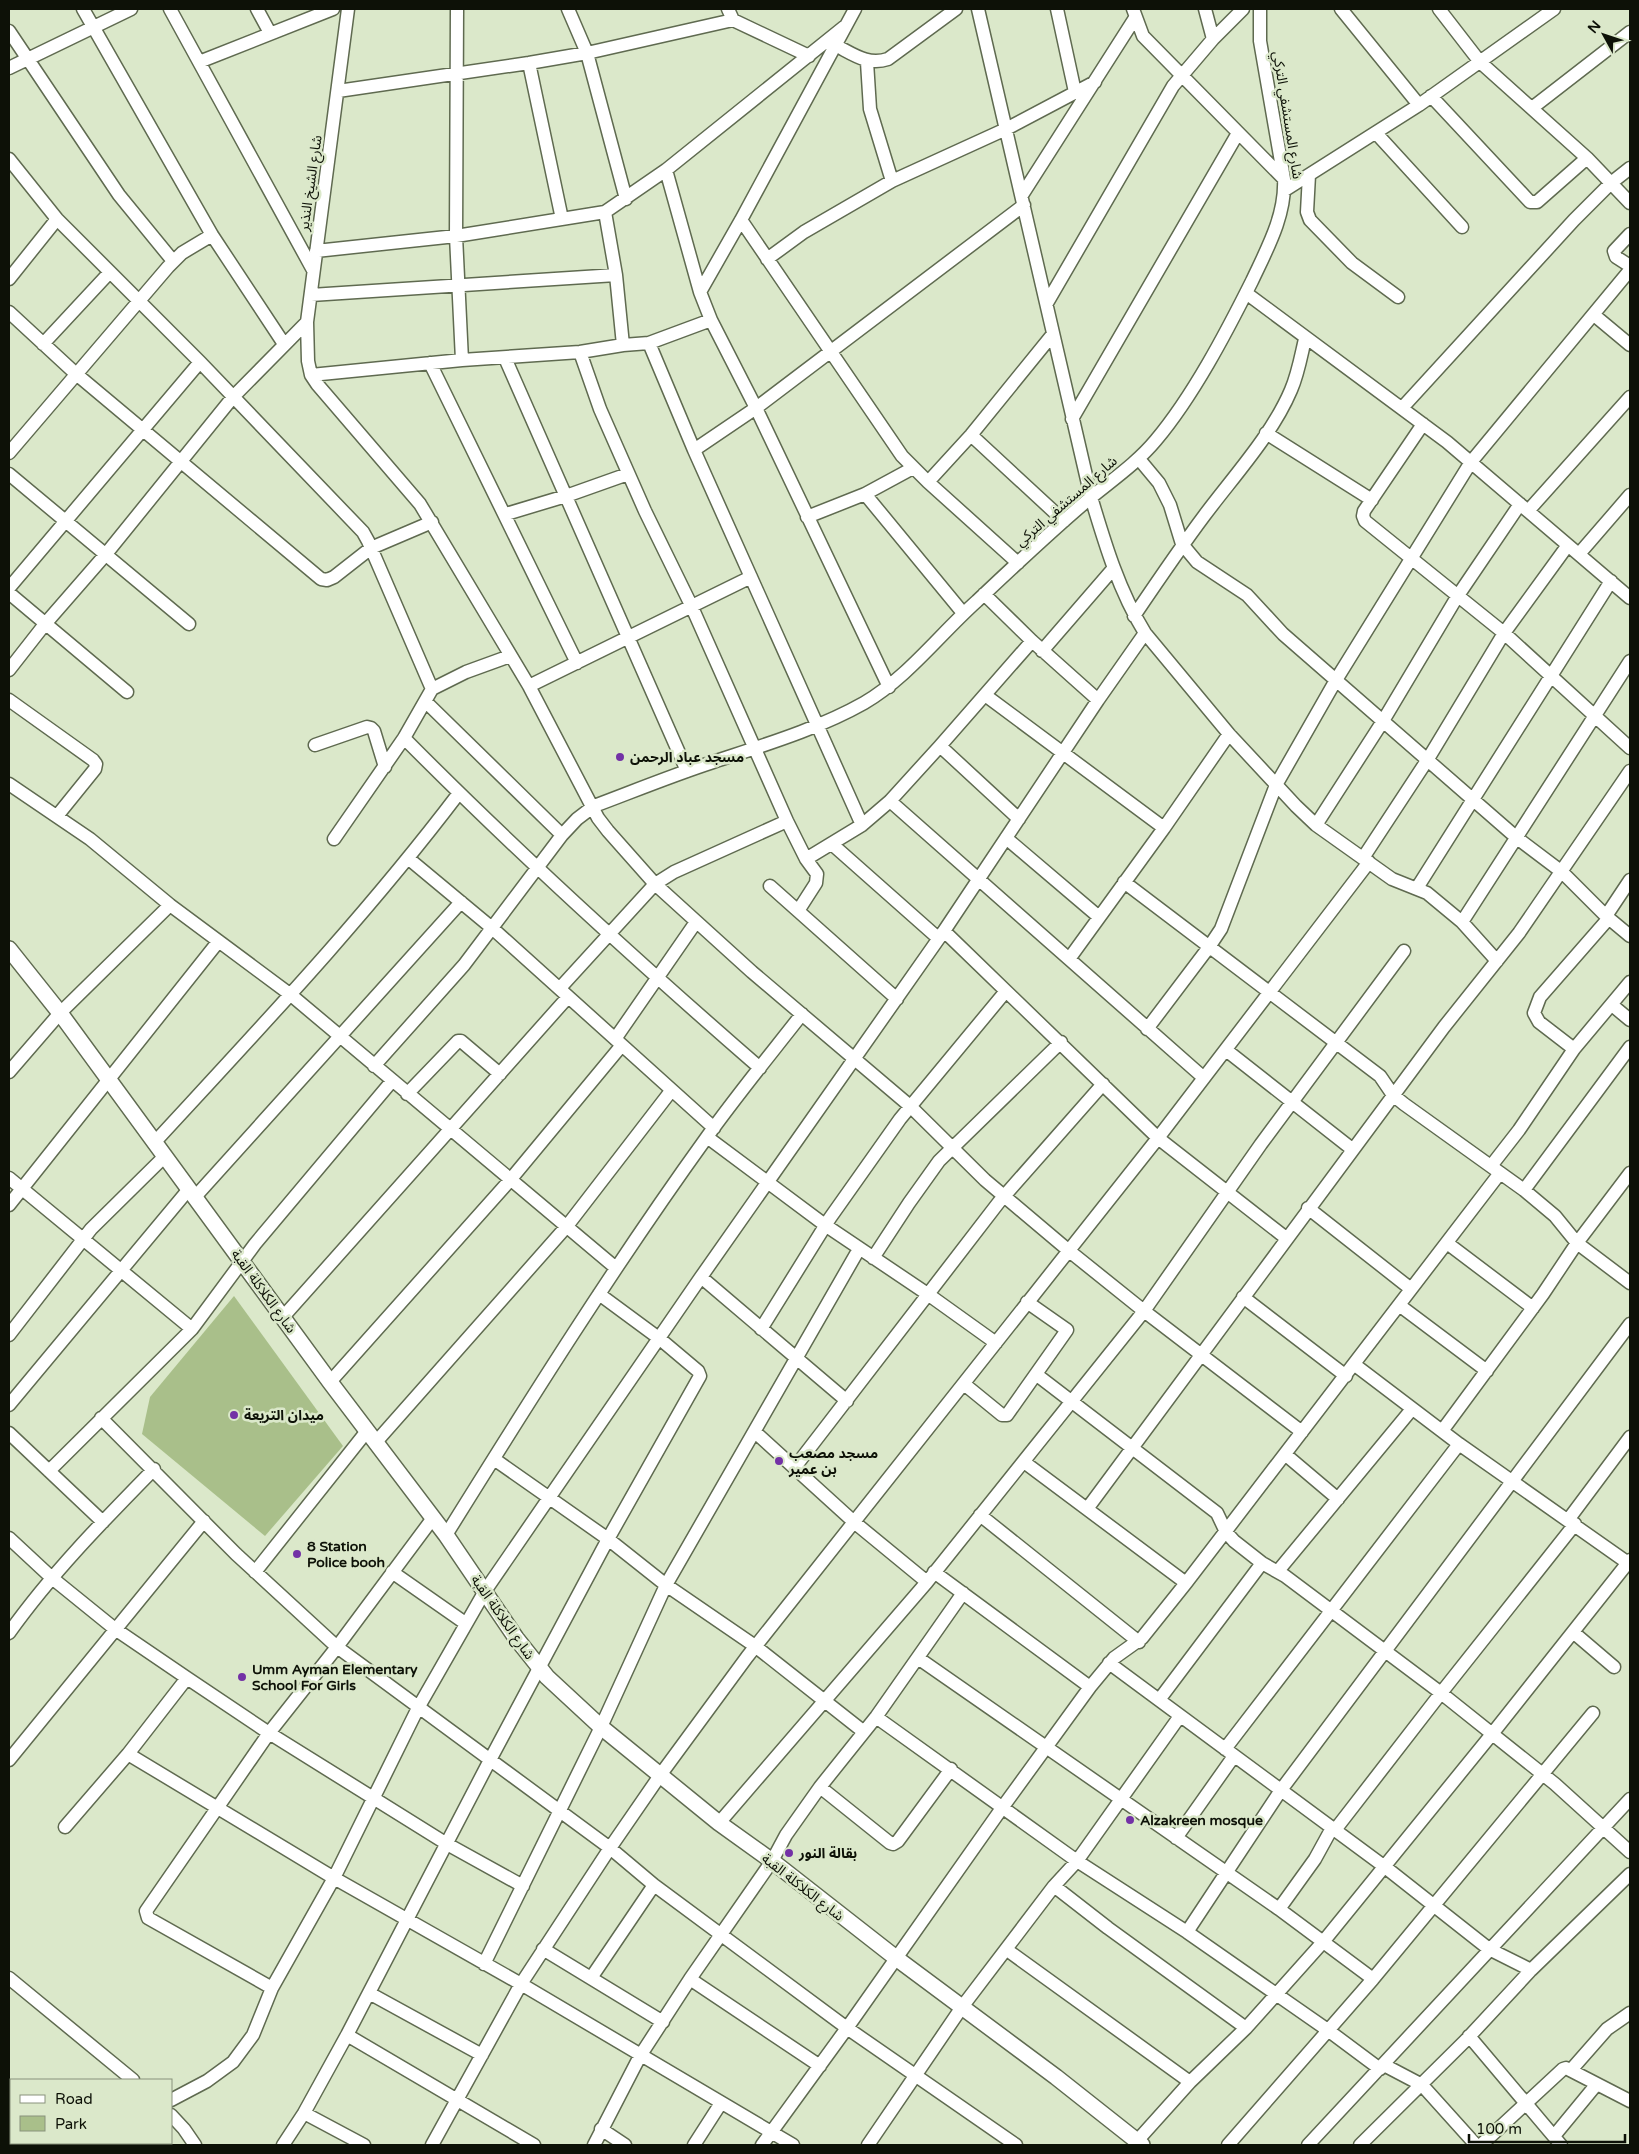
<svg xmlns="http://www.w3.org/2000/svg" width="1639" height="2154" font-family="'Varela Round','Noto Sans Arabic',sans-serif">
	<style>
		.green { fill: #a9bf8a }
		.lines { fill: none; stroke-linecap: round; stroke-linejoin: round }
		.minor-casing { stroke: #5f6a50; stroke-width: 15 }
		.tertiary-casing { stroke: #5f6a50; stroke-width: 18 }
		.minor { stroke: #fff; stroke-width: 12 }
		.tertiary { stroke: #fff; stroke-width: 15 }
		.poi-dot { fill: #7331a6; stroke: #dbe8ca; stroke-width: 2 }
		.labels { text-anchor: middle; stroke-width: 5; stroke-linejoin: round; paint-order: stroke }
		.street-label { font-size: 14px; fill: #0d1107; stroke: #dbe8ca }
		.poi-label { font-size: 14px; font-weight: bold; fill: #0d1107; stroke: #dbe8ca; text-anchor: start }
	</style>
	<rect width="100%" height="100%" fill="#dbe8ca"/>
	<path class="green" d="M234 1296 343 1446 265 1536 142 1434 150 1397Z"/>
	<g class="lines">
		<defs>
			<path id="minor" d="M83 9 212 235 284 344
				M170 9 313 270
				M257 9 270 33
				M348 9 307 322 308 361 311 375 317 384 420 504 529 686 598 818 608 831 655 884 752 972 910 1106 985 1180 1068 1250 1144 1311 1302 1432
				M457 9 456 236 462 360
				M568 9 587 53 626 199
				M728 9 733 20 809 56
				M978 9 1091 497C1105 544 1119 591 1145 633L1229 734 1296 806 1316 825 1392 879 1427 893 1462 922 1497 961
				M1057 9 1075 92
				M1133 9 1143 36 1284 179
				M1205 9 1213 39
				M1341 9 1419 105
				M1439 9 1480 62 1587 158 1630 203
				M9 31 119 195 173 261
				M835 45C853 54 868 66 888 59L956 9
				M199 62 333 9
				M867 62 870 109 892 181
				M529 63 562 219
				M9 68 131 9
				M338 91 529 63 587 53 733 20
				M1431 96 1530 202H1537L1587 158
				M1532 108 1630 32
				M1376 133 1462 227
				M9 159 57 219 200 362 363 532 368 541 432 689
				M666 170 700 292 711 320 756 408 889 687
				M1309 175 1307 212 1310 220 1352 263 1398 297
				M1285 190 1419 105 1554 9
				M1022 195 1135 18
				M605 212 616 275 623 345
				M741 220 902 456 928 482 1018 563
				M1630 234 1614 251 1616 257 1630 266
				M316 251 456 236 605 212 666 170 844 27
				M767 259 804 232 892 181 1006 129 1095 82
				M9 279 57 219
				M700 292 741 220 855 9
				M1246 293 1447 442 1630 598
				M311 295 616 275
				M1047 303 1173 86 1213 39 1243 9
				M9 312 75 373 321 579 327 580 334 577 371 548 432 522
				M1594 315 1630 345
				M649 343 694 450 862 825
				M43 344 110 272
				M580 352 600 409 645 511 691 605 787 821 806 859 817 874 816 883 798 911
				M505 358 687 771
				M430 363 577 663
				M311 375 462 360 580 352 623 345 649 343 711 320
				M1402 408 1574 220 1611 183 1630 168
				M1072 419 1238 133
				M1423 424 1364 511 1363 516 1365 521 1504 633 1630 748
				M1266 433 1372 500
				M971 435 1064 521
				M694 450 756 408 1024 205
				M9 453 168 267 182 253 212 235
				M1139 459 1159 483 1170 505 1182 544 1197 562 1247 595 1283 634 1517 838 1562 872 1606 916 1630 936
				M9 474 189 624
				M928 482 971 435 1053 334
				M865 494 963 613
				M1528 511 1630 397
				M506 514 566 496 628 474
				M807 517 865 494 913 468
				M1579 554 1630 495
				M9 588 200 362
				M9 593 127 692
				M984 594 1032 641 1098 700
				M1134 616C1157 582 1180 548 1204 516 1233 477 1272 435 1291 390 1298 374 1301 356 1305 339
				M1042 651 1113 569
				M9 670 45 624 106 554 233 397 307 322
				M529 686 751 577
				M985 695 1164 828
				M9 700 93 760 96 764 95 769 57 816
				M426 702 562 835
				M404 738C518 853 638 962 760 1068
				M315 745 367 727 371 728 374 731 385 767
				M940 746 1019 819
				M9 784 90 839 170 905 291 995 616 1268
				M890 801 1204 1078
				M1316 825 1383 721 1457 597 1520 504
				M1006 838 1099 917
				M334 839 404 738 432 689 466 672 510 656
				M833 845 938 938
				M1363 858 1428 759 1504 633 1568 545
				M409 859 492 928 714 1128
				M806 859 862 825 890 801 940 746 1032 641
				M1124 882 1380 1076 1393 1095 1404 1104 1524 1190 1555 1216 1577 1243 1630 1283
				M770 886 897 999
				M1417 888 1611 581
				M1606 916 1630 880
				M1462 922 1630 661
				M944 931 1158 1138 1286 1238
				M1069 959 1164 828 1229 734
				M560 988 655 884 674 872 787 821
				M1612 1005 1630 1020
				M1147 1029 1209 947 1221 929 1276 785 1336 680 1471 462 1630 270
				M615 1039 696 922
				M1574 1049 1539 1022 1534 1013 1540 997 1609 918
				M1226 1050 1352 1149
				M374 1066 464 965 562 835 577 819 594 806C634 791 673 775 713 762 764 745 818 729 864 703 908 677 939 635 977 601 1014 566 1051 531 1089 499 1112 480 1137 463 1156 440 1193 396 1226 333 1252 281 1267 249 1286 215 1284 179L1260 41V9
				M9 1072 60 1013 170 905
				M407 1094 458 1041H461L500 1074
				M707 1137 825 1225 929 1295 996 1343
				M154 1143C259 1029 365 917 459 793
				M1491 1166 1519 1130 1574 1049 1630 982
				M9 1178 192 1329
				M1524 1190 1630 1047
				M195 1197 461 902
				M9 1205 218 942
				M1308 1208 1411 1289
				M1447 1243 1533 1308
				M873 1258 909 1203 939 1161 1061 1042
				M701 1277 847 1401
				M1243 1297 1346 1376
				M1399 1305 1487 1371
				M283 1317 568 997
				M761 1329 830 1218 900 1119 1006 991
				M9 1335 91 1229 164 1157
				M1355 1365 1459 1444 1628 1563
				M1037 1375 1217 1513 1226 1532 1234 1541 1262 1563 1285 1576 1441 1693 1555 1784 1630 1852
				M330 1382 511 1179 622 1045
				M964 1384 1002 1415H1007L1067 1330 1027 1302
				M9 1405 189 1189
				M101 1418 236 1554 337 1647 610 1848 654 1885 847 2028 1016 2145
				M1442 1431 1543 1294 1577 1243 1630 1173
				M755 1432 854 1522 927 1582
				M9 1433 103 1522
				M376 1442 567 1226 671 1091
				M1286 1455 1338 1499
				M494 1459 608 1539 666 1585 755 1646 864 1732
				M1024 1462 1186 1583
				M795 1467 999 1202 1103 1084
				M49 1471 192 1329 255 1244 392 1081
				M1087 1509 1444 1027 1519 933 1630 771
				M980 1515 1139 1642
				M1568 1520 1630 1437
				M446 1535C530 1400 614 1266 707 1137 737 1095 770 1055 802 1014
				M9 1538 52 1578 115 1629 187 1678 269 1733 447 1844 523 1886
				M1278 1571 1412 1409
				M255 1572 367 1431
				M392 1572 465 1623
				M934 1572 1090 1687
				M1573 1632 1614 1667
				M9 1633C51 1574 103 1521 154 1469
				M918 1658 1279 1909 1373 1979
				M1109 1663 1385 1867 1489 1949 1531 1970
				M1159 1700 1262 1563
				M876 1717 1077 1861 1187 1932 1329 2031 1380 2069
				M1225 1749 1459 1444
				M128 1754 334 1878 521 1984 793 2145
				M9 1760 204 1521
				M820 1787 890 1843 893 1844 898 1841 951 1769
				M719 1823 927 1582 1144 1311 1261 1144 1404 951
				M65 1827 128 1754 187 1678
				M1335 1830 1441 1693 1575 1524
				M1176 1838 1234 1756
				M1054 1886 1108 1928 1246 2028
				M1279 1909 1315 1859 1332 1828
				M1187 1932 1281 1790 1630 1324
				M543 1949 663 2022
				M1007 1950 1190 2082
				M484 1964 601 1727 666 1585 859 1249
				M9 1978 133 2080
				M591 1978 654 1885
				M690 1979 820 2066
				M272 1988 148 1918 146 1911 269 1733 337 1647 433 1518
				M369 1993 482 2055
				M347 2035 534 2145
				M1469 2036 1561 2145
				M1384 2065 1422 2085 1476 2145
				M1571 2070 1607 2029 1630 2013
				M171 2100 207 2081 233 2062 253 2035 272 1988 334 1878 418 1708 485 1591 701 1277 944 931 1098 700 1145 633
				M304 2113 364 2145
				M171 2115 184 2129 195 2145
				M601 2129 625 2145
				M1554 2136 1596 2085
				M1137 2141 1190 2082 1246 2028 1323 1942 1492 1734 1630 1560
				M283 2145 304 2113 347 2035 490 1760 608 1539 700 1376 698 1371 660 1339 599 1294
				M432 2145 521 1984 610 1848 661 1774 747 1657 1158 1138 1369 862
				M594 2145 640 2056 690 1979 772 1861 786 1835 820 1787 876 1717 963 1593
				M694 2145 721 2103
				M762 2145 847 2028 1002 1808 1090 1687 1114 1658 1142 1638 1186 1583 1500 1173
				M868 2145 962 2007 1054 1886 1077 1861 1180 1716
				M1228 2145 1373 1979 1593 1713
				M1308 2145 1630 1799
				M1360 2145 1466 2040 1531 1970 1630 1874
				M1481 2145 1563 2069 1566 2068 1630 2101"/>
			<path id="tertiary" d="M9 949 60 1013 330 1382 446 1535 516 1638 547 1677 601 1727 719 1823 772 1861 896 1958 1056 2077 1142 2145"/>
		</defs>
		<use href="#minor" class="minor-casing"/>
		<use href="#tertiary" class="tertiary-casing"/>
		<use href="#minor" class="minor"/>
		<use href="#tertiary" class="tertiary"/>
	</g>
	<g class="poi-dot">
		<circle cx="620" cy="757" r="5"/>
		<circle cx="234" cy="1415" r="5"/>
		<circle cx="779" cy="1461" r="5"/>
		<circle cx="297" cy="1554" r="5"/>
		<circle cx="242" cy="1677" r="5"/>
		<circle cx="1130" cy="1820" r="5"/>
		<circle cx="789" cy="1853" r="5"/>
	</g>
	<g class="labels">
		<g class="street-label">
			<text transform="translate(1288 115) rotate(81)" y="5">شارع المستشفي التركي</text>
			<text transform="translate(310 183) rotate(-82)" y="5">شارع الشيخ النذير</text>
			<text transform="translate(1066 501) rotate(-41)" y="5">شارع المستشفي التركي</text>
			<text transform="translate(264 1291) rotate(54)" y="5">شارع الكلاكلة القبة</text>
			<text transform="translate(503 1617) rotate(55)" y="5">شارع الكلاكلة القبة</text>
			<text transform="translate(803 1887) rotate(38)" y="5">شارع الكلاكلة القبة</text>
		</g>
		<g class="poi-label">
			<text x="630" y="762">مسجد عباد الرحمن</text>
			<text x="244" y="1420">ميدان التريعة</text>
			<text x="789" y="1458">مسجد مصعب<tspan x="789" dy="16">بن عمير</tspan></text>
			<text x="307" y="1551">8 Station<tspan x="307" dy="16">Police booh</tspan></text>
			<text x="252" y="1674">Umm Ayman Elementary<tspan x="252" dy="16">School For Girls</tspan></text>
			<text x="1140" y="1825">Alzakreen mosque</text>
			<text x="799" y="1858">بقالة النور</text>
		</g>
	</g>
	<rect width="1639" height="2154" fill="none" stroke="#0d1107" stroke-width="20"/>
	<rect x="10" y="2079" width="162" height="65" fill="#dbe8ca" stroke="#89927c"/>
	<rect x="20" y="2095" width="25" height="8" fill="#ffffff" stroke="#89927c"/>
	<text x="55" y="2104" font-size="15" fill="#0d1107">Road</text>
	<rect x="20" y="2116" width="25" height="15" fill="#a9bf8a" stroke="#89927c"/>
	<text x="55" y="2129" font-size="15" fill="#0d1107">Park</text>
	<g transform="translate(1604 35) rotate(310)" stroke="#dbe8ca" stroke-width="4" paint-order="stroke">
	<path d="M0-4L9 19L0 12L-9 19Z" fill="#0d1107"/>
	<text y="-8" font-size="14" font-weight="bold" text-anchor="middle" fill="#0d1107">N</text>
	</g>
	<path d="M1469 2134v8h156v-8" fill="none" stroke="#0d1107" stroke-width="2.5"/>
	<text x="1476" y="2134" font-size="15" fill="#0d1107" stroke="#dbe8ca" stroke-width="4" paint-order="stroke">100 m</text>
</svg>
